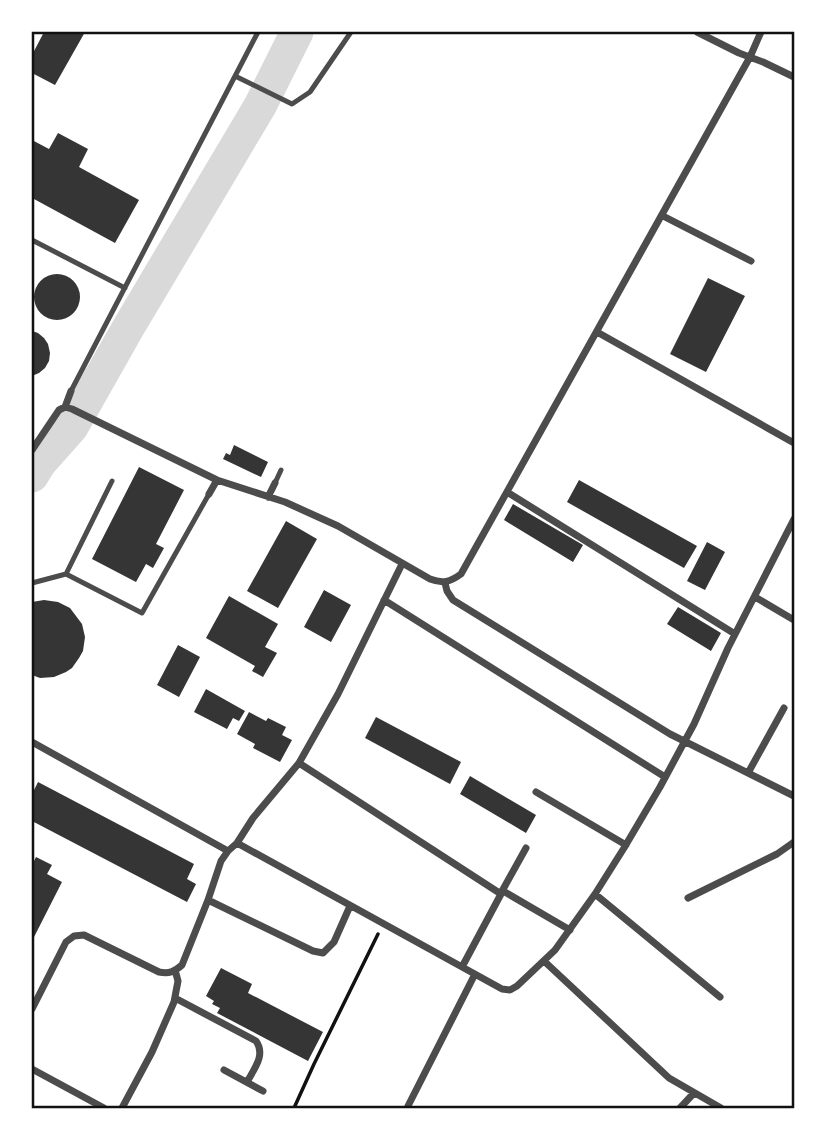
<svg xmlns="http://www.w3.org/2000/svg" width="826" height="1140" font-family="'Golos Text',sans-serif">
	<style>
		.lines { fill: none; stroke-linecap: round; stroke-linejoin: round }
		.river { stroke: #d9d9d9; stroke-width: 33 }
		.building { fill: #353535 }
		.path { stroke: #111; stroke-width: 3.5 }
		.service { stroke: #4c4c4c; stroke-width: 5 }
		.minor { stroke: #4c4c4c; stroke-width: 7 }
		.neatline { fill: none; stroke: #111; stroke-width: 2.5 }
	</style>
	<rect width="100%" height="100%" fill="#fff"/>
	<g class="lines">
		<path class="river" d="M32 476 40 463 72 427 128 328 260 106 297 32"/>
	</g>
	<path class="building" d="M44 32H85L55 85 32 73V55Z
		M58 133 88 149 79 167 139 200 115 243 34 199 32 204V140L49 149Z
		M34 297a23 23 0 1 1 46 0a23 23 0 1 1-46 0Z
		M708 278 745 296 706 372 670 354Z
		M32 331 38 333 44 338 48 344 50 353 49 361 45 368 39 373 32 376Z
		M234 445 268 462 261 477 223 459 226 453 230 455Z
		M139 467 184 490 156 544 164 548 153 568 146 564 136 582 92 559Z
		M579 480 697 546 684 568 567 502Z
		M513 504 583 545 573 562 504 520Z
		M286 521 317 539 278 608 247 591Z
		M707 542 725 552 705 590 687 581Z
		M324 590 351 605 331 642 304 627Z
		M229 596 278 624 265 647 277 653 263 677 252 671 255 666 206 638Z
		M44 600 58 602 70 608 82 624 85 637 83 651 79 658 72 668 66 672 54 677 40 678 32 675V602Z
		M678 607 721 633 711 651 667 624Z
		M178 645 200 657 179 697 157 685Z
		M206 689 245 711 239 721 233 718 227 729 194 712Z
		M249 712 266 721 268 718 286 727 282 735 292 740 280 762 253 748 255 744 237 734Z
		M376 717 461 762 450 784 365 738Z
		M470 776 536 815 526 833 460 794Z
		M38 782 194 864 187 879 196 884 187 902 32 821V794Z
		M36 857 52 865 47 874 62 882 32 941V865Z
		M221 968 252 984 248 993 323 1032 308 1061 217 1013 220 1008 212 1004 214 1001 206 996Z"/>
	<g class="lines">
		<path class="path" d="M294 1108 314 1064 378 934"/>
		<path class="service" d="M235 76 292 104 310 92 351 32
			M32 240 125 288
			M71 391 258 32
			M275 483 281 470
			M66 574 112 481
			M32 583 66 574 142 613 209 494"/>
		<path class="minor" d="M697 32 739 53 763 62 794 77
			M663 216 751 261
			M597 332 794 443
			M65 407 71 391
			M32 450 59 410 65 407 72 409 217 480 285 502 338 526 430 579C443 584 450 582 461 574L750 57 761 32
			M507 492 735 634
			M209 494 217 480
			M268 497 275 483
			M445 583 447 591 453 600 670 734 794 796
			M755 597 794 620
			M384 600 665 777
			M32 742 228 851
			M299 763 501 894 462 967
			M748 773 784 708
			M536 792 626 845
			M237 843 502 989 510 990 517 986 555 950 595 894 624 848 660 787 694 724 728 648 794 519
			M503 891 570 930
			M501 893 526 848
			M595 894 720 997
			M688 898 777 854 794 842
			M208 900 313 951 323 953 334 942 350 906
			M544 961 669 1078 721 1108
			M175 998 256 1041C266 1055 254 1069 247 1082
			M32 1009 66 942 74 936 84 935 159 972C169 974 174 972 182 965L208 900 221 861 228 851 237 843 253 818 299 763 338 694 402 564
			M32 1069 104 1108
			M224 1070 263 1091
			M408 1106 475 974
			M122 1108 152 1052 174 1002 178 981 175 970
			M680 1108 694 1093"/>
	</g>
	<rect width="826" height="1140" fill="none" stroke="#ffffff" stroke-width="66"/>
	<rect x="33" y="33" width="760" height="1074" class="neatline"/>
</svg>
